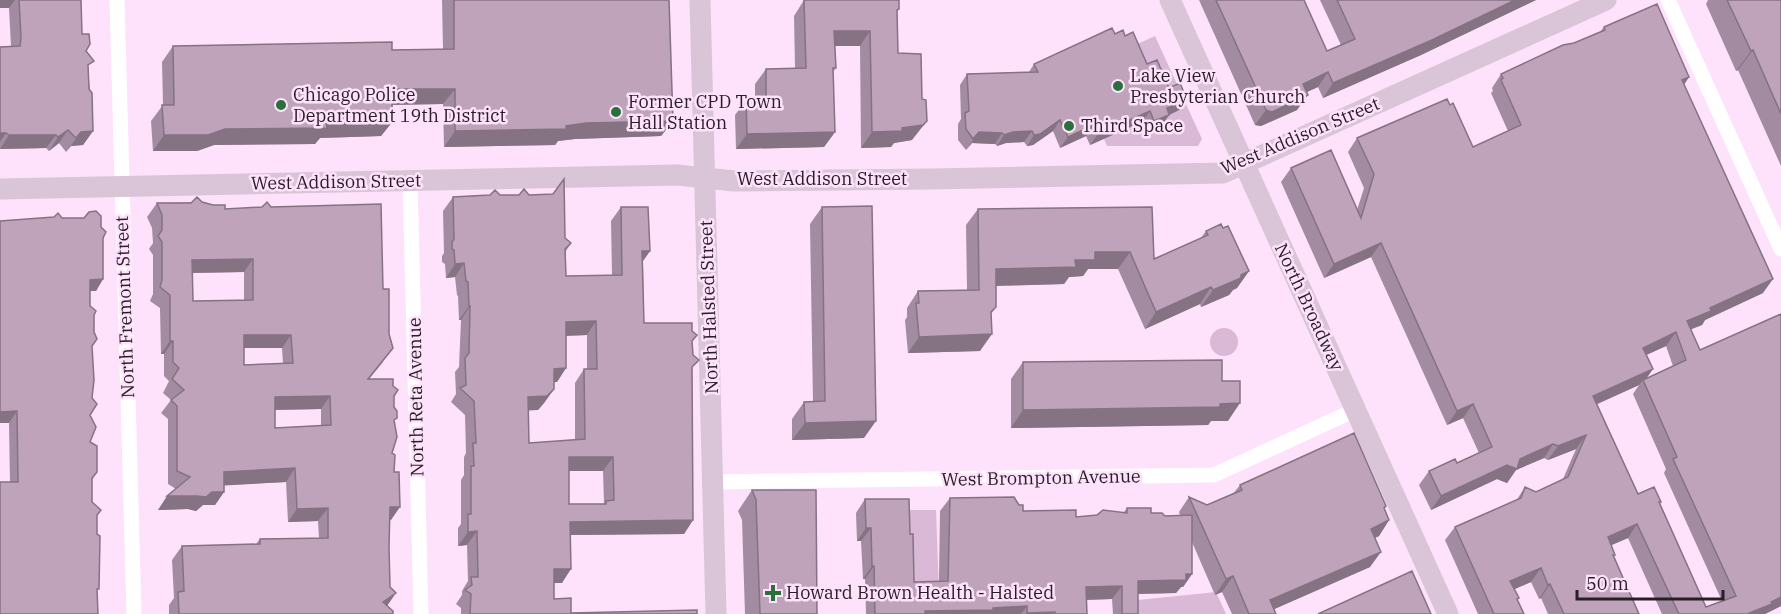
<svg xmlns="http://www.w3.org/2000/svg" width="1781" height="614" font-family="'IBM Plex Serif',serif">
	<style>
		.green { fill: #dab9d7 }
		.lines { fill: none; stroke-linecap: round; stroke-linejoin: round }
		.street { stroke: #fff; stroke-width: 15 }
		.secondary { stroke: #d9c5d7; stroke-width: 21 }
		.wall { fill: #a38ca1; fill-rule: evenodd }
		.shaded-wall { fill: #857283 }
		.building { fill: #bea3bb; stroke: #857283; stroke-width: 1.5; fill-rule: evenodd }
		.poi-dot { fill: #29703c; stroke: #fee2fb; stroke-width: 2 }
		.labels { text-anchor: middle; stroke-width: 5; stroke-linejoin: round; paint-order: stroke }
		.poi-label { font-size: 18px; fill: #281e27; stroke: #fee2fb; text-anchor: start }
		.street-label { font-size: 18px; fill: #281e27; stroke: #fee2fb }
	</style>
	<rect width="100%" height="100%" fill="#fee2fb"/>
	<path class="green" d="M1155 36 1181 93 1173 96 1128 51 1135 45Z
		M1185 102 1202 139 1198 146H1107L1104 139 1142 122 1147 132 1159 119Z
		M1210 342a14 14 0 1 1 28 0a14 14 0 1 1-28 0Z
		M901 510H936L939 592 905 591Z
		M1216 592 1226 614H1129L1128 601Z"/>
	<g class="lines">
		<path class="street" d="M117 0 134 614
			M1668 0 1781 249
			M410 181 421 614
			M713 482 1214 475 1355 410"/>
		<path class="secondary" d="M700 0 716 614
			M1170 0 1448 614
			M0 189 677 175 734 181 933 179 1223 173 1606 0"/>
	</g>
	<path class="wall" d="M0 0H81L82 34 88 68 93 131 83 145 71 146 66 152 59 143 49 151 46 148 0 149V47L11 46 9 8Z
		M442 0H669L673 121 661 136 575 139 558 141 555 145 444 147 443 104 392 105 393 121 381 136 320 138 315 144 214 145 197 151H153L151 121 163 105 162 62 173 46 392 50 443 49Z
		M804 0H950H899L897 13 898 53 912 140 894 143 891 147 861 148 860 46H835L836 68 833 72 835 132 824 147 736 149 735 115 746 100H755V84L766 69 795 68 794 16Z
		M1199 0H1304L1327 51 1341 45 1320 0H1536L1421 55 1323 98 1318 87 1306 92 1297 110 1261 126 1255 125Z
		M1708 0H1781V166L1738 70 1736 71 1706 4Z
		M1604 27 1689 77 1684 85 1763 293 1705 320 1702 325 1690 329 1781 606 1765 614H1662L1628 538 1611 545 1614 556 1639 614H1548L1541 598 1539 599 1531 582 1514 589 1519 598 1517 601 1524 614H1478L1445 540 1455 527 1516 501 1525 487 1536 492 1563 479 1576 449 1548 460 1544 458 1516 470 1507 483 1497 479 1431 510 1419 485 1429 471 1457 463 1479 453 1463 418 1447 425 1371 257 1324 278 1281 182 1291 168 1357 210 1364 188 1348 152 1357 138 1450 105 1473 147 1508 131 1491 93 1493 91 1492 88 1501 74 1600 32ZM1666 346 1673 366 1646 378V355ZM1639 385 1633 394 1666 469 1664 473 1722 601 1706 607 1660 504 1638 494 1597 404Z
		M1115 34 1125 36 1147 64 1179 110 1169 115 1162 125 1147 132 1142 122 1090 145 1086 136 1060 148 1053 131 1033 145 1027 146 1024 142 1006 143 997 146 995 144 972 143 966 150 958 140V124L961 119 960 85 967 74 1029 72 1034 64Z
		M453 197 565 238 571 243 566 251V276L612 275 611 221 621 207 650 251 643 261 644 323 692 331 697 335 692 342 693 520 684 534 570 535 562 583H554V599L571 613 697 614H461V608L456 604 462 595V591L468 581 467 545 458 546V528L461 524V480L464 475V457L466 453 465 415 451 402 456 394 455 372 459 367 461 320H459L458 296 457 295 455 277 446 278 445 264 442 262V256L444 253 443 211ZM587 335V369H584L575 383V440L529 443 528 410H538L544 403 554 389V382H557L566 368V336ZM569 471H603L604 503 603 504H569Z
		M202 202 225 209 383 362 369 379 394 396V421L392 453 391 520H390L387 606 393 614H169V605L174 598 172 560 182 546 256 544 260 539 319 538 318 521 288 522 286 482 224 485V492L215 505H203L196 511 188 509 158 510 176 489 168 484V419L161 413 171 400 163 393 169 381 164 376V354H161L160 308 150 301 153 294V255L149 249 153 243 152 228 147 217 157 203ZM244 272V300L193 301 192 273ZM244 348H282L283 364 244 365ZM321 409V426L275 428V410Z
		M822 207 864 438 792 440V419L804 402H813L810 224Z
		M978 209 1154 259 1201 238 1206 231 1249 271 1237 288 1233 290 1229 295 1201 307 1200 304 1145 329 1118 269H1088L1083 276 1069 277 1064 284 996 286V307L991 314 980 351 908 353 905 320 907 317V308L918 291 967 290 966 225Z
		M62 218 101 227 103 238V279L96 291H90V306L94 315 92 346 90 415V442L97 472 92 480V502L97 516V593L10 482 9 423Z
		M1023 362 1222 381 1228 421H1211L1208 425 1011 428V379Z
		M1240 485 1384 509 1389 520 1379 536 1375 538 1370 567 1274 609 1276 614H1232L1222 592 1215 595 1192 542V574L1183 587H1181L1176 593 1138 594V614H1113L1112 599 1086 600 1087 614H866L865 579H863L861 541H857L856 513 865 499 910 534 914 582 939 581 940 511 950 498 1023 511 1076 517 1124 512 1127 508 1165 516 1180 515 1179 512 1189 497 1207 505 1233 494Z
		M752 490 817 614H745L742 520 738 511Z"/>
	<path class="shaded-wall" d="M0 0H15L9 8H0Z
		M1515 0H1536L1421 55 1323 98 1333 83Z
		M834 31H870L860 46H823Z
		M1753 50 1738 70 1736 71 1751 51Z
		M1328 72 1318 87 1292 99 1303 84Z
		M1689 77 1679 91 1682 80Z
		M391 89H455L443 104 380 105Z
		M1308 95 1297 110 1261 126 1255 125 1266 110Z
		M1187 100 1179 110 1169 115 1162 125 1147 132 1154 121 1167 108Z
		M1150 111 1142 122 1090 145 1098 134Z
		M1060 120 1053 131 1033 145 1027 146 1034 135Z
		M393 121 381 136 320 138 315 144 214 145 197 151H153L164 135 225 129 326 122Z
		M673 121 661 136 575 139 558 141 555 145 444 147 455 131 566 126 586 123Z
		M927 121 912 140 894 143 891 147 861 148 872 132 902 128Z
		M1094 125 1086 136 1060 148 1068 137Z
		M68 130 59 143 49 151 58 137Z
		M93 131 83 145 71 146 66 152 81 132Z
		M1032 131 1024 142 1006 143 997 146 1004 135 1013 132Z
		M835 132 824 147 736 149 747 134Z
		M979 132 1002 133 995 144 972 143 966 150Z
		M0 133H6L0 142Z
		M9 135H56L46 148 0 149Z
		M1381 243 1371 257 1324 278 1334 264Z
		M642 251H650L640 265Z
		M1095 252H1130L1118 269H1088L1083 276 1069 277 1064 284 984 286 996 269 1075 260Z
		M253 259 244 272 183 273 192 260Z
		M464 263 455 277 446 278 455 264Z
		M1249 271 1237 288 1233 290 1229 295 1201 307 1213 290Z
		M103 279 96 291H82L90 280Z
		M1773 279 1763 293 1705 320 1702 325 1677 335 1687 321 1710 308Z
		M1211 287 1200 304 1145 329 1156 312Z
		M469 306H470L461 320H459Z
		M596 321 587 335 556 336 566 322Z
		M1676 332 1666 346 1633 361 1643 348Z
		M992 334 980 351 908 353 919 337Z
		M244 335H291L282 348H234Z
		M170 341H173L164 354H161Z
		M566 368 557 382 545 383 554 369Z
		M1653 369 1644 382 1643 380 1639 385 1584 410 1593 396Z
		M554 389 544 403 538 410 518 411 528 397Z
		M330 396 321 409 265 410 275 397Z
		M1240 403 1228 421H1211L1208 425 1011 428 1023 410Z
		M1473 404 1463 418 1447 425 1457 411Z
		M17 411 9 423H0V412Z
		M876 421 864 438 792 440 805 423Z
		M1586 435 1576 449 1548 460 1558 446Z
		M1553 444 1544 458 1516 470 1507 483 1497 479 1431 510 1441 496Z
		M569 457H613L603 471H559Z
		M295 468 286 482 215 486 224 472Z
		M212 492H224L215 505H203L196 511 188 509 158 510 167 496Z
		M390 507H400L391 520H380Z
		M328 508 318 521 288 522 297 509Z
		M693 520 684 534 560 535 570 522Z
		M1389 520 1379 536 1360 544 1371 529Z
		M1637 524 1628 538 1598 551 1608 537Z
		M866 528H871L861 541H857Z
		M477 531 467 545 458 546 468 532Z
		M1381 552 1370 567 1263 614 1270 600Z
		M872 566H874L865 579H863Z
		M1541 568 1531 582 1501 595 1510 581Z
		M554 569H571L562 583H544Z
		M1186 574H1192L1183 587H1181L1176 593 1129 594 1138 581Z
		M1233 576 1222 592 1215 595 1226 579Z
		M1550 584 1541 598 1539 599 1548 585Z
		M1122 586 1112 599 1077 600 1086 587Z
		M396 593 387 606 383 602Z
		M1781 597V606L1765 614H1747Z
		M1027 606 1021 614H923L925 611Z
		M1055 612 1054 614H1027V613Z"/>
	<path class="building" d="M19 0H81L82 34H89L90 44 86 51 94 61 88 65 89 89 92 93 93 131 81 132 76 138 68 130 58 137 56 135H9L6 133H0V47L20 46 21 38Z
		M454 0H669L673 121 586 123 566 126V129L455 131V89H391L393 121 326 122 327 128 225 129 208 135H164L162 105H174L173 46 392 42V50L454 49Z
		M804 0H899V9L897 10 898 53 921 54 922 99 926 100 927 121 923 125 902 128V131L872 132 870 31H834L836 68H833L835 132 747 134 746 100H766V69L806 68Z
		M1216 0H1304L1327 51 1355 39 1337 0H1515L1432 40 1333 83 1328 72 1303 84 1308 95 1272 112 1266 110Z
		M1727 0H1781V114L1753 50 1751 51Z
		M1657 4 1689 77 1682 80 1773 279 1710 308 1711 311 1687 321 1700 350 1781 314V597L1771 602 1772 604 1747 614H1679L1637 524 1608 537 1615 555H1613L1639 614H1564L1550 584 1548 585 1541 568 1510 581 1519 598 1517 599 1524 614H1494L1455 527 1521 498 1525 487 1536 492 1568 477 1586 435 1558 446 1553 444 1520 459 1517 469 1507 465 1441 496 1429 471 1455 459 1457 463 1492 447 1473 404 1457 411 1381 243 1334 264 1291 168 1331 150 1361 218 1374 174 1357 138 1447 99 1450 105 1453 103 1473 147 1521 125 1501 80 1503 78 1501 74 1563 45 1574 43 1605 30 1604 27ZM1676 332 1686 360 1643 380 1677 457 1673 459 1736 596 1706 607 1659 502H1661L1654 487 1638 494 1593 396 1653 369 1643 348Z
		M1112 28 1115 34 1123 30 1125 36 1133 32 1147 64 1157 60 1169 88 1180 83 1187 100 1167 108 1169 115 1154 121 1150 111 1098 134 1094 125 1068 137 1060 120 1040 134 1034 135 1032 131 1013 132 1004 135 1002 133 979 132 973 139 966 129 965 113 969 111 967 74 1038 72 1034 64Z
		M564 179 565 238 571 243 565 249 566 276 622 275 621 207H648L650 251H642L644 323H692V331L697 335 692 341 693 355 699 360 692 367 693 520 570 522 571 569H554V599L571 598V613L697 610V614H470L471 594 465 590 472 585 471 577H478L477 531 468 532V514H471V466H474L473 443H476L474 401 460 388 466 385 465 358 469 353 470 306H469L468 282 466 281 464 263 455 264 454 250 452 249V242L454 239 453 197 490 195 495 190 500 195H519L524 189 529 195 553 194ZM596 321 597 369H584L585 439 529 443 528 397 547 396 554 389V369L566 368V322ZM569 457H613L614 500 606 501V504H569Z
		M197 197 202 202 213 205H225V209L262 207 267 202 271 207 381 204 383 289H389V334L393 348 368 379H393V386L398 390 394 396V407L397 411V418L394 420 397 437 392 453 395 455 394 472H399L400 507H390L389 547 390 587 396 593 383 602 393 611V614H179L178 592 184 591 182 546 260 544V539L328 538V508L297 509 295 468 224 472V492H212L206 497 197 496H167L190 477 177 471V406L171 400 184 390 172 379 179 368 173 362V341H170V295L160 287 162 280V242L158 236 162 230V215L157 203H191ZM253 259V300L193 301 192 260ZM244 335H291L293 363 244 365ZM330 396 331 425 275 428V397Z
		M872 206 876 421 805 423 804 402 825 401 822 207Z
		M1152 207 1154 259 1208 235 1206 231 1221 224 1223 228 1228 226 1249 271 1241 275V278L1213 290 1211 287 1156 312 1130 252H1095V260H1075L1076 267 996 269V307L991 312 992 334 919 337 916 303H919L918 291 979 290 978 209Z
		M96 211 101 216V227L106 232 103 238V279L90 280V306L96 311 94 315V332L97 339 92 346 94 380 92 398 97 404 90 415 96 427 90 442 97 446V472L92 478V502L101 510 97 515V534L100 536 99 589H97L98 614H0V482H18L17 411 0 412V221L54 217 58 213 62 218H84L89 212Z
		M1222 360V381H1240V403L1220 404V407L1023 410V362Z
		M1354 433 1386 506 1384 508 1389 520 1371 529 1381 552 1270 600 1276 614H1249L1233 576 1226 579 1189 497 1207 505 1242 490 1240 485Z
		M752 490H816L817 614H760L756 500Z
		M1014 497 1019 505H1023V511L1076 510V517L1097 515 1103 510 1127 513V508H1151V513H1162L1165 516 1192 515V574H1186V580L1138 581V614H1122V586L1086 587 1087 614H1055V612L1027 613V606L993 608V610L925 611V614H875L874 566H872L871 528H866L865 499H909L910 534H913L914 582 948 581 950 498Z
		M1412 571 1431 614H1318Z"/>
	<g class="poi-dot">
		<circle cx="1118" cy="86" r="6"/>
		<circle cx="281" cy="105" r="6"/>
		<circle cx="616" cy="112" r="6"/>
		<circle cx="1069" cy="126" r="6"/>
		<path d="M770 584h6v6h6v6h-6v6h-6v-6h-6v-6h6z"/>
	</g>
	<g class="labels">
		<g class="poi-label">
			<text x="1130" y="82">Lake View<tspan x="1130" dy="21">Presbyterian Church</tspan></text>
			<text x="293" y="101">Chicago Police<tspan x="293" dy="21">Department 19th District</tspan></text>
			<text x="628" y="108">Former CPD Town<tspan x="628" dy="21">Hall Station</tspan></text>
			<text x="1081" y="132">Third Space</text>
			<text x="786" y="599">Howard Brown Health - Halsted</text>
		</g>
		<g class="street-label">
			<text transform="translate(1300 136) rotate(-23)" y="6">West Addison Street</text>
			<text x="822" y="185">West Addison Street</text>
			<text transform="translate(336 182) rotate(-1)" y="6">West Addison Street</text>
			<text transform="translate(125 307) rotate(-92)" y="6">North Fremont Street</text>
			<text transform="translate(709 307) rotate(-92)" y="6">North Halsted Street</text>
			<text transform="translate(1309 307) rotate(65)" y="6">North Broadway</text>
			<text transform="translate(416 397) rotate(-91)" y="6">North Reta Avenue</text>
			<text transform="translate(1041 478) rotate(-1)" y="6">West Brompton Avenue</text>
		</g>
	</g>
	<path d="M1577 590v9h146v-9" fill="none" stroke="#281e27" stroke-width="3"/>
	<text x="1586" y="590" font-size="18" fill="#281e27" stroke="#fee2fb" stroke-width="4.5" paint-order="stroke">50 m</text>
</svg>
